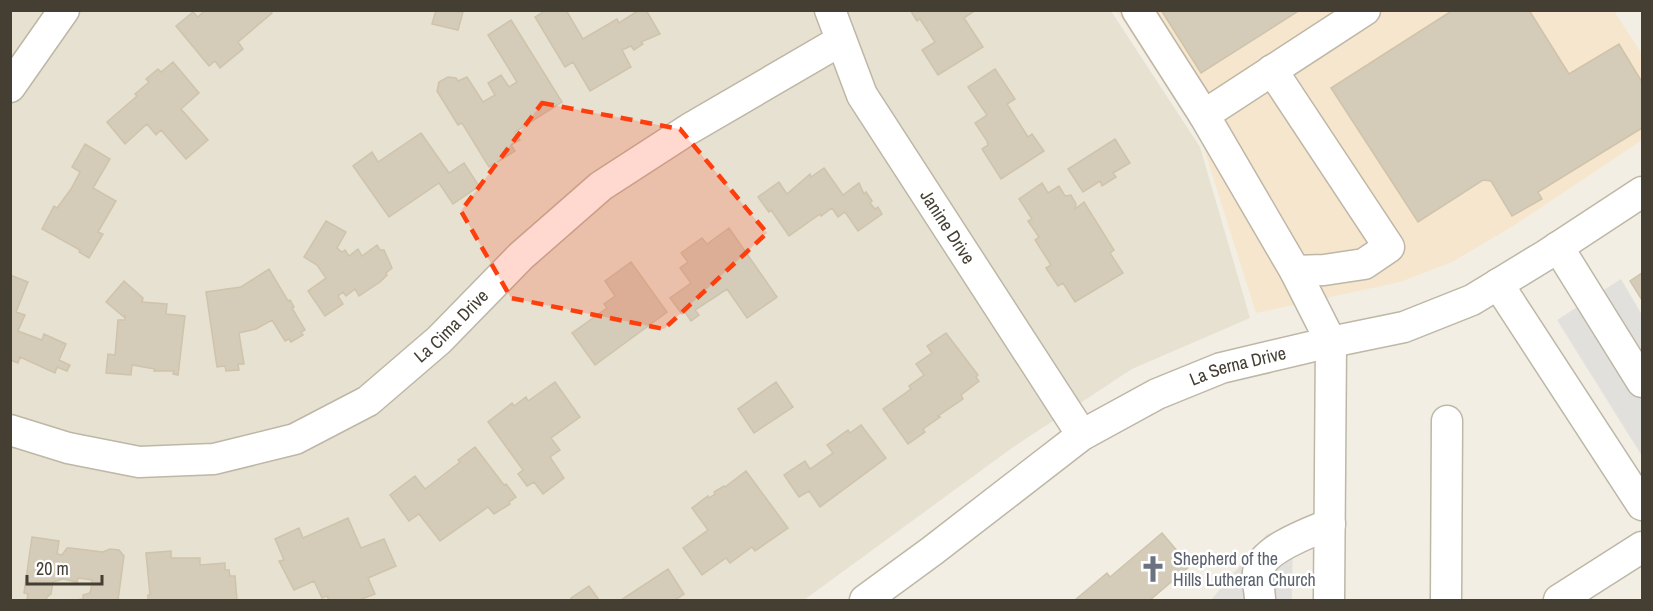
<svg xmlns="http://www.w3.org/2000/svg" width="1653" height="611" font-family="'Archivo Narrow',sans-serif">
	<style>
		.residential { fill: #e6e1d1 }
		.commercial { fill: #f6e6cd }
		.parking { fill: #e2e0dc }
		.building { fill: #d4cbb8; stroke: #cfc3ab; stroke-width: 1.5 }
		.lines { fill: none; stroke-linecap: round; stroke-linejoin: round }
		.minor-casing { stroke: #beb7a6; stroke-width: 33 }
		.minor { stroke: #fff; stroke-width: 30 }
		.marked { fill: #ff3e0d; fill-opacity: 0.2; stroke: #ff3e0d; stroke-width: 4.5; stroke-dasharray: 12 8; stroke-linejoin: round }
		.labels { text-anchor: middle; stroke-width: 5; stroke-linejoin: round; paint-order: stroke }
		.street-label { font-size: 18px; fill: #443e33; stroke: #fff }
		.worship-label { font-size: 18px; fill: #5b616d; stroke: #fff; text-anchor: start }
	</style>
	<rect width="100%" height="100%" fill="#f2eee3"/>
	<path class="residential" d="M10 11H1111L1200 147 1250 318 1132 369 1012 448 804 600H11Z"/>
	<path class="commercial" d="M1117 11H1614L1642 54V140L1513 226 1452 262 1400 282 1256 313 1202 142Z"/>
	<path class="parking" d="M1621 279 1642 315V456L1557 320Z
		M1293 530 1292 600H1211L1267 534Z"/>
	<path class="building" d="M205 10H270L272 13 238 42 243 49 220 68 215 61 209 66 176 26 193 12 198 17Z
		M436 10 463 12 458 30 432 24Z
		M541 10H566L583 39 617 19 619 23 639 10H646L660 34 641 42 643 44 634 50 631 46 622 50 631 67 590 91 573 62 565 67 535 17 542 13Z
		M910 10H976L964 18 983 47 938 75 922 50 935 42 920 19 917 21Z
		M1161 10H1300L1201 73Z
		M1453 10H1529L1569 74 1619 44 1642 82V128L1538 192 1542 199 1512 216 1491 181 1483 180 1418 222 1331 88Z
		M511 20 562 102 515 132 520 140 511 145 515 151 489 167 462 123 458 125 437 91 439 82 448 77 456 78 458 81 467 77 483 102 495 95 488 83 501 75 509 87 517 82 488 35Z
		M173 62 199 93 181 109 208 140 186 159 161 130 156 135 147 124 125 144 107 122 137 96 135 94 149 82 146 79 158 69 161 72Z
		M995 69 1015 99 1007 104 1028 137 1032 134 1044 151 1001 179 982 149 988 145 987 141 975 123 987 115 968 87Z
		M421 133 449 173 464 163 479 186 453 204 439 183 389 217 353 166 372 152 378 162Z
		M1115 139 1130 163 1113 173 1116 177 1102 186 1100 181 1083 192 1068 169Z
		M85 144 110 159 93 188 116 201 98 232 103 234 89 258 79 252 80 250 42 229 54 206 57 208 71 189 80 172 72 167Z
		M824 168 843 195 859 183 864 194 866 192 872 201 870 203 875 209 878 207 882 214 858 231 845 212 838 217 832 208 821 216 820 214 789 236 771 210 769 212 758 197 779 182 787 194 810 174 811 177Z
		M1042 183 1048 193 1059 186 1065 196 1071 195 1076 204 1075 209 1084 202 1114 250 1110 253 1123 273 1075 302 1063 283 1058 286 1046 268 1051 265 1035 240 1039 237 1028 221 1032 219 1019 199Z
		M326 221 346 232 337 248 342 252 345 250 349 256 358 249 362 256 377 245 380 250H384L392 268 386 273 387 275 380 282 359 296 355 289 346 296 343 292 338 296 343 304 325 316 308 291 326 278 317 265 304 257Z
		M729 228 777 297 747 318 727 289 695 310 699 315 691 321 685 312 682 314 670 298 691 283 680 268 688 262 681 253 702 238 707 244Z
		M631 262 667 312 595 365 572 333 607 308 604 304 615 296 605 281Z
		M269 269 288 301 290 300 294 307 292 308 305 330 301 332 303 335 291 342 289 339 285 341 272 320 256 329 239 333 244 364H238L239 370 226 371 225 366 217 367 206 292 241 287Z
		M1642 273V300L1630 281Z
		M10 275 28 282 16 312 25 315 18 331 42 340 44 334 66 344 59 360 70 365 67 371 57 367 55 373 20 357 18 363 10 360Z
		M124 281 143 298 142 302 167 304 166 314 185 316 178 375 173 374 174 371H154L155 369 132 365 131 375 106 373 108 354 115 355 118 320H125V315L124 317 106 302Z
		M946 333 978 375 976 377 979 381 961 395 963 399 938 416 940 417 923 429 925 432 908 444 883 409 911 389 909 386 924 375 916 364 932 353 927 346Z
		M555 382 580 417 551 438 560 450 550 457 564 478 543 494 534 482 527 486 518 474 523 470 488 422 512 403 514 406 526 397 528 401Z
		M776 382 793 407 754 433 738 409Z
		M861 425 886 458 820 507 809 491 799 497 784 475 805 461 810 469 833 453 827 445 848 430 850 433Z
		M475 447 504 485 506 484 516 497 509 502 510 504 494 514 488 507 440 541 419 514 409 521 390 495 415 476 425 489 460 462 458 460Z
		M746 471 788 528 755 551 752 547 730 563 726 558 702 575 683 548 708 530 692 508 708 496 709 498 715 494 714 492 724 486 725 487Z
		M348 518 361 548 384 539 396 566 368 578 375 594 359 600H329L327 596 322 598 314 581 294 590 279 561 284 560 275 539 299 528 303 538Z
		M1162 533 1190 566 1150 600H1075L1107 573 1110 577Z
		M32 537 59 541 57 554 62 555 67 548H70L103 552 110 549 119 550 124 556 118 600H75L83 599V595L90 593 91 589 92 580 78 578 77 582 63 579 53 582 51 594 47 597 46 600 27 599 28 594 24 593Z
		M171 551V558H200V565L225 563V570H229L230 576H235L237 600H148V595H150L146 553Z
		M668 569 684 594 675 600H621Z
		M589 586 599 600H573L571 598Z"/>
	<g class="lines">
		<defs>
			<g id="minor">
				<path id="s1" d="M830 10 862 95 1082 435"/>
				<path d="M1137 10 1204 115"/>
				<path d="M1272 70 1389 247 1364 264 1324 270 1295 271"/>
				<path d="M10 87 64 10"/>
				<path d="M1558 247 1642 382"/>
				<path d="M1498 284 1642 505"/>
				<path id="s2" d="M10 430 68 448 139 462 214 459 295 439 368 401 439 340 521 256 601 186 689 129 840 41"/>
				<path id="s3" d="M865 600 932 551 1082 435 1157 394 1221 368 1331 342 1404 327 1472 300 1546 255 1642 192"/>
				<path d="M1260 600C1260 592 1257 581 1258 572 1262 549 1311 532 1330 524"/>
				<path d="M1329 600 1331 342 1295 271 1204 115 1365 10"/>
				<path d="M1446 600 1447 421"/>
				<path d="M1559 600 1642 547"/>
			</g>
		</defs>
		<use href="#minor" class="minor-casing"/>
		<use href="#minor" class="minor"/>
	</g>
	<path class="marked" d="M542 103 680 129 767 233 664 329 511 298 461 211Z"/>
	<defs>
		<symbol id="church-bare" viewBox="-9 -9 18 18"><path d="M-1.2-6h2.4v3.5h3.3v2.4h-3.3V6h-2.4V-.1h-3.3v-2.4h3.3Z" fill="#6b7280" stroke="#fff" stroke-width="2.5" paint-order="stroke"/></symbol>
	</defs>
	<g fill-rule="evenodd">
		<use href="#church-bare" x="1134" y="550" width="38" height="38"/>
	</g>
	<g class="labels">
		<g class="street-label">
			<text dy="6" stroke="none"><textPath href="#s1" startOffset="248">Janine Drive</textPath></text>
			<text dy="6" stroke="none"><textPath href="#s2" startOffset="486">La Cima Drive</textPath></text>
			<text dy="6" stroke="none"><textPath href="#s3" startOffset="444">La Serna Drive</textPath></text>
		</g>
		<g class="worship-label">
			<text x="1173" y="565">Shepherd of the<tspan x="1173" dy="21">Hills Lutheran Church</tspan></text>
		</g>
	</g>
	<rect width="1653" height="611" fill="none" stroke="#443e33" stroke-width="24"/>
	<path d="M27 575v9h75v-9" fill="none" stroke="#443e33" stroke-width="3"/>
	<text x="36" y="575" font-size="18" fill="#443e33" stroke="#ffffff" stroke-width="4.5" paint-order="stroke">20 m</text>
</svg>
